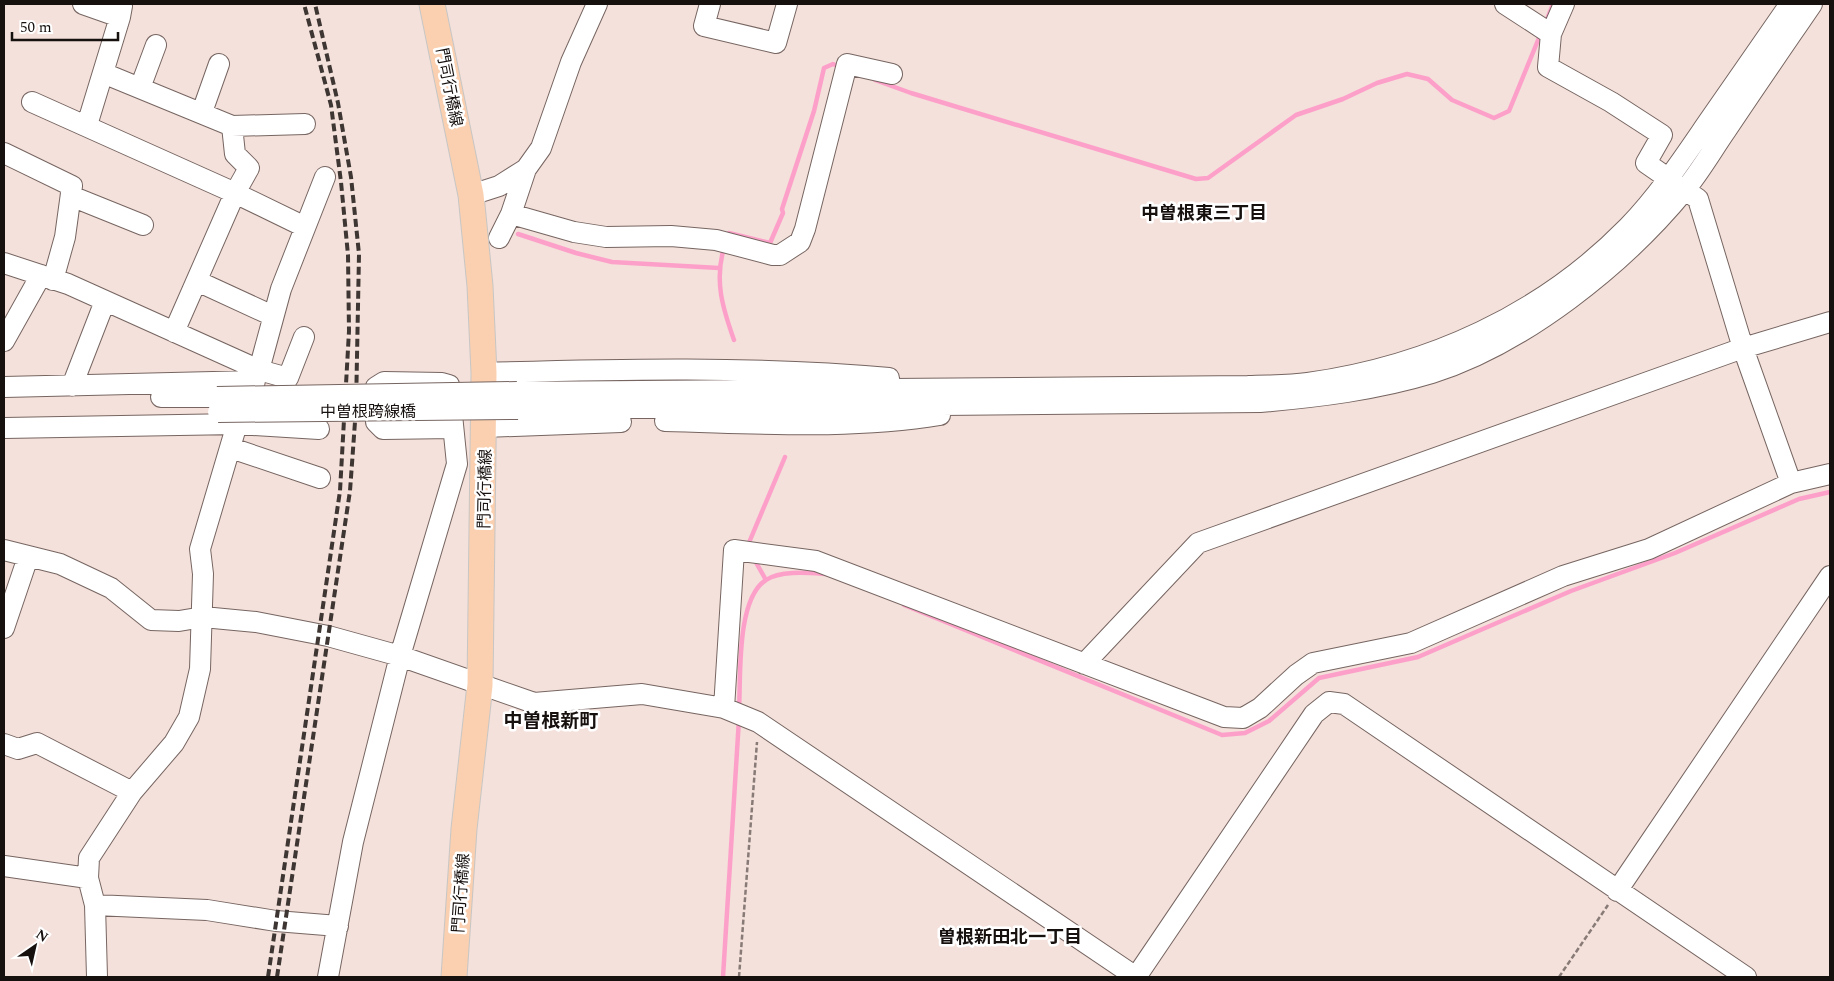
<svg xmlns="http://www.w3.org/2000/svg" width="1834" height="981" font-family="Spectral,'Noto Sans JP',serif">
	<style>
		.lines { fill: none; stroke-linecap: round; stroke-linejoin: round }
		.stream { stroke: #fda0c9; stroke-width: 4.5 }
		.minor-casing { stroke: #766561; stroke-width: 22 }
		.major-casing { stroke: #c7c6c5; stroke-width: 27 }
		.path { stroke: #887b77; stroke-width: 2.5; stroke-dasharray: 5 2.5; stroke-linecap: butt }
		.minor { stroke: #fff; stroke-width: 20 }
		.major { stroke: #fad0b0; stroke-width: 25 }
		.rail { stroke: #3e3633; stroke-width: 4; stroke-dasharray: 8 4; stroke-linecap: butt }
		.minor-bridge-casing { stroke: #766561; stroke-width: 22; stroke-linecap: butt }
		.minor-bridge { stroke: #fff; stroke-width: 20 }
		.labels { text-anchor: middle; stroke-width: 5; stroke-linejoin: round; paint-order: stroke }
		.street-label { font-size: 16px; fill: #16100e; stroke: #fff }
		.neighbourhood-label { font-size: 18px; font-weight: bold; fill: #16100e; stroke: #fff }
		.quarter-label { font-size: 19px; font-weight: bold; fill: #16100e; stroke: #fff }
	</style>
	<rect width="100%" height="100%" fill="#f4e1db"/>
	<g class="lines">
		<path class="stream" d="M1547 19 1553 4
			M875 80 911 93 1196 179 1208 178 1296 115 1343 99 1377 83 1407 74 1428 79 1452 100 1494 118 1509 111 1541 33
			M518 234 576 253 612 262 719 268
			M727 238 729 233 770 243 783 213 782 209 814 111 824 68 833 64 840 67
			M724 248C714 281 723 309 734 340
			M748 545 785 457
			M754 559 766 580
			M904 605 1222 735 1245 733 1269 721 1319 678 1418 657 1571 591 1675 553 1799 499 1830 492
			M739 709C741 677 736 599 766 580 781 570 810 573 827 574
			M723 977 739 719"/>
		<defs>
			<path id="minor" d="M83 4 120 17 122 6
				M710 4 704 26 776 43 787 4
				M1505 4 1551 34
				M1564 4 1551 34 1548 67 1611 102 1662 135 1646 163 1698 199 1743 348 1791 483
				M103 73 232 126 235 154 249 168 235 193 305 227
				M140 88 156 45
				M32 102 235 193 174 332
				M202 112 219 64
				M87 125 120 17
				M232 126 305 124
				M4 153 72 186 65 237 53 280
				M471 195 499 186 526 169 541 148 571 62 597 4
				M71 196 143 225
				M511 214 526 169
				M499 238 511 214 574 232 606 237 671 236 716 240 773 255H780L800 242 805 229 847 64 892 74
				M4 263 68 284 259 370 237 424 200 549 203 574 200 669 189 717 174 743 132 792 89 858 88 878 95 905 207 910 276 921 338 926
				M197 281 273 316
				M304 337 288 378 259 370 281 289 325 177
				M4 341 41 275
				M484 373C619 369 755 366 889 378
				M72 386 105 301
				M4 387 255 381
				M517 392 1248 386C1268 385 1288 386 1308 383 1429 366 1542 315 1628 227 1658 196 1682 160 1706 125 1734 85 1762 44 1790 4
				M161 397H217
				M518 409 1260 402C1318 397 1376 390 1432 373 1524 344 1623 265 1684 191 1700 172 1713 149 1727 129 1755 87 1784 45 1812 4
				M665 421C756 423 849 430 940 415
				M485 427 621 422
				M4 428 237 424 319 429
				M231 448 320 478
				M4 550 60 564 111 588 151 620 179 621 203 617 256 622 328 636 400 656 534 703 642 694 724 708 758 722 1136 977
				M4 628 28 557
				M1084 664 1198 543 1743 348 1830 322
				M724 708 734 550 816 561 1224 717 1243 718 1260 708 1296 675 1313 663 1411 643 1563 576 1649 549 1791 483 1830 474
				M4 744 18 749 37 743 132 792
				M4 866 88 878
				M1617 891 1830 576
				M95 905 97 977
				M328 977 353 842 400 656 457 464 449 385 442 383 384 382 376 387V422L383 429 453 428
				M1136 977 1314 714 1329 702 1344 704 1746 977"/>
			<path id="major" d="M432 4 471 195 480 286 484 373 480 685 464 829 454 977"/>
		</defs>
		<use href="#minor" class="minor-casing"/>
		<use href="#major" class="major-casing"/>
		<path class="path" d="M739 977 757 742
			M1559 977 1608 905"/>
		<use href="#minor" class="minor"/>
		<use href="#major" class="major"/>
		<path class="rail" d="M268 977 340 491 349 331 348 255 341 182 331 105 304 4
			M277 977 350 491 356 408 359 254 351 177 338 103 315 4"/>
		<defs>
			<path id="minor-bridge" d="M217 397 517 392
				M218 412 518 409"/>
		</defs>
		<use href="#minor-bridge" class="minor-bridge-casing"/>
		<use href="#minor-bridge" class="minor-bridge"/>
	</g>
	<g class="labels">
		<g class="street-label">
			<text transform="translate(450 87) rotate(79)" y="6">門司行橋線</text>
			<text x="368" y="417">中曽根跨線橋</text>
			<text transform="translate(484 489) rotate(-89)" y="6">門司行橋線</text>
			<text transform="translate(460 893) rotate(-86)" y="6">門司行橋線</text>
		</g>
		<g class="neighbourhood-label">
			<text x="1204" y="219">中曽根東三丁目</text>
			<text x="1010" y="943">曽根新田北一丁目</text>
		</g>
		<g class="quarter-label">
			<text x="551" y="727">中曽根新町</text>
		</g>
	</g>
	<rect width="1834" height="981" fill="none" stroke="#16100e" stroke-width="10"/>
	<g transform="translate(35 946) rotate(34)" stroke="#ffffff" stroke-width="4" paint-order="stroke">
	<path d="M0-4L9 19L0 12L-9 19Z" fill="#16100e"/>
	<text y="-8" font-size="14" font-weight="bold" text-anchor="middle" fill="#16100e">N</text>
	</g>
	<path d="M12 32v8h106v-8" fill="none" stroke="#16100e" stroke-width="2.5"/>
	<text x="20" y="32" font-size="15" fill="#16100e" stroke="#ffffff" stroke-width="4" paint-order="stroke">50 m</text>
</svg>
